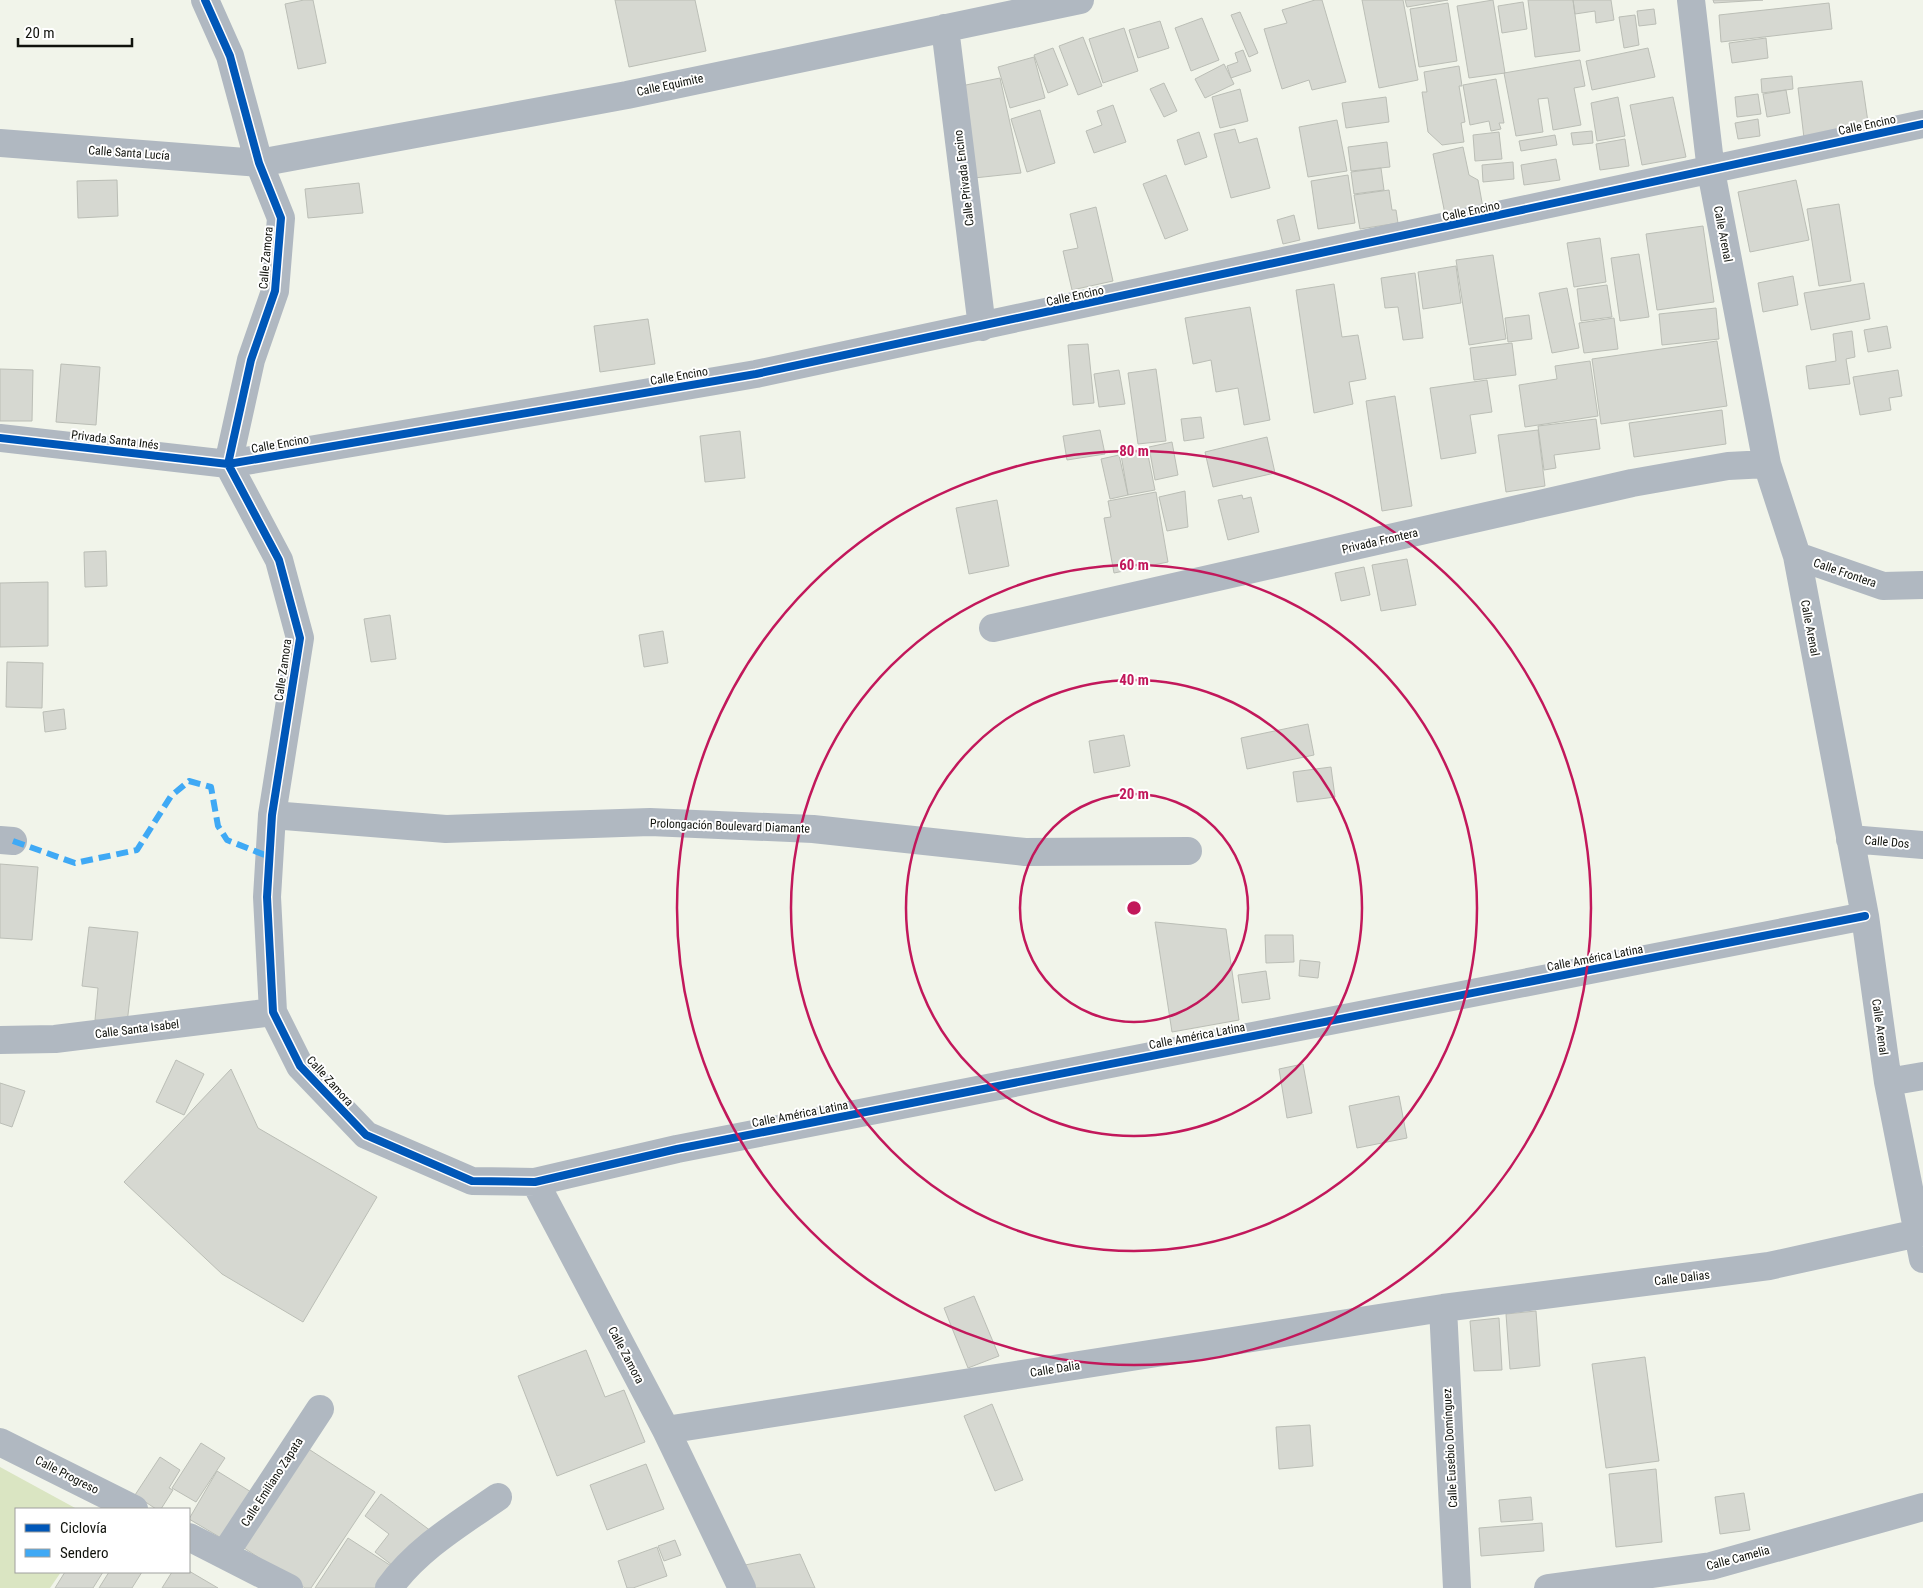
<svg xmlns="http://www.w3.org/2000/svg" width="1923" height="1588" font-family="'Roboto Condensed',sans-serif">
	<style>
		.pitch { fill: #dae5c2 }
		.building { fill: #d6d8d1; stroke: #bbbeb6 }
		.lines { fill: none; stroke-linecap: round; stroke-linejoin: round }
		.minor { stroke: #b0b8c1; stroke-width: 28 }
		.quiet { stroke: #3fa9f5; stroke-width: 6; stroke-dasharray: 12 6; stroke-linecap: butt }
		.cycleway-casing { stroke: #fff; stroke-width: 11 }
		.cycleway { stroke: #0057b8; stroke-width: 8 }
		.ring { fill: none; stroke: #c2185b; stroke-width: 2.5 }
		.labels { text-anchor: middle; stroke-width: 4; stroke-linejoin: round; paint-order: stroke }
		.street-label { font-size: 12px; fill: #10120c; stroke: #fff }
		.centre { fill: #c2185b; stroke: #fff; stroke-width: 2.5 }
		.ring-label { font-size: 15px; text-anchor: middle; font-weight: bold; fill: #c2185b; stroke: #fff; stroke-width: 4; stroke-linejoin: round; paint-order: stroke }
	</style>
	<rect width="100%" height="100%" fill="#f1f4ea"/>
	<path class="pitch" d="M0 1467 77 1509H16V1572H61L50 1588H0Z"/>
	<path class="building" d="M304 0H313L326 63 298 69 285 4Z
		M615 0H695L706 51 629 67Z
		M1315 0H1322L1346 82 1312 90 1309 80 1282 89 1264 29 1287 23 1282 10Z
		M1362 0H1403L1418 80 1379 88Z
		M1405 0H1448L1407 7Z
		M1493 0 1505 73 1469 78 1457 6Z
		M1528 0H1573L1580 51 1535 57Z
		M1573 0H1611L1614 20 1596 23 1595 11 1575 14Z
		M1713 0H1763L1714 3Z
		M1523 2 1527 29 1502 33 1498 6Z
		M1448 3 1457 61 1419 67 1410 9Z
		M1829 3 1832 29 1721 42 1719 15Z
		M1654 9 1656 24 1639 26 1637 11Z
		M1240 12 1258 53 1249 57 1231 15Z
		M1635 15 1639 45 1624 48 1619 17Z
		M1202 18 1219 60 1191 71 1175 28Z
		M1160 21 1169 48 1138 58 1129 30Z
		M1124 28 1138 71 1103 83 1089 39Z
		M1083 37 1102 86 1078 95 1059 46Z
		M1766 38 1768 58 1732 63 1729 43Z
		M1053 48 1068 85 1048 93 1034 55Z
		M1648 48 1655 77 1592 90 1586 61Z
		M1243 50 1251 71 1231 78 1227 66 1238 62 1235 53Z
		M1034 57 1045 98 1010 108 998 67Z
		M1580 60 1585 86 1574 88 1581 125 1553 130 1548 98 1538 99 1543 132 1516 136 1504 73Z
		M1224 64 1234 84 1205 98 1195 79Z
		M1459 66 1462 86H1459L1465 122 1461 123 1464 142 1442 145 1428 132 1422 92H1427L1424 72Z
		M1792 76 1793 89 1762 93 1761 79Z
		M1000 78 1021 173 974 178 961 86Z
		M1496 79 1504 123H1499L1501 129 1491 131 1489 121 1470 125 1463 85Z
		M1862 81 1869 129 1804 138 1798 88Z
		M1164 83 1177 111 1164 117 1150 89Z
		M1240 89 1248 121 1220 128 1212 97Z
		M1786 90 1790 113 1767 117 1763 94Z
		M1758 94 1761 114 1737 117 1735 97Z
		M1386 97 1389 122 1346 128 1342 103Z
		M1618 97 1625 136 1597 141 1591 103Z
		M1673 97 1686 157 1642 165 1630 105Z
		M1113 105 1126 142 1094 153 1086 131 1102 125 1097 111Z
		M1040 110 1055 163 1027 172 1011 119Z
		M1758 119 1760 136 1738 139 1735 123Z
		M1337 120 1347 171 1308 177 1299 127Z
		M1235 129 1239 143 1257 138 1270 188 1231 198 1214 134Z
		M1592 131 1593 143 1573 145 1571 133Z
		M1199 132 1207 157 1185 165 1177 140Z
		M1499 132 1502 159 1475 161 1473 135Z
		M1555 135 1557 145 1521 151 1519 141Z
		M1625 139 1629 166 1600 170 1596 144Z
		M1387 142 1390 167 1351 171 1348 147Z
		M1463 147 1469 175 1478 180 1483 208 1445 214 1433 154Z
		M1556 159 1560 180 1524 185 1521 165Z
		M1513 162 1514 179 1483 182 1482 165Z
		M1381 168 1384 190 1354 194 1351 172Z
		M1166 175 1188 230 1165 239 1143 184Z
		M1348 175 1355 223 1318 229 1311 181Z
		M117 180 118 216 78 218 77 181Z
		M1796 180 1809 240 1750 252 1738 192Z
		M359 183 363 213 308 218 305 189Z
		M1389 190 1392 210H1396L1398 223 1360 229 1354 195Z
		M1839 204 1851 281 1819 286 1807 209Z
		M1096 207 1113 281 1072 290 1063 251 1078 248 1070 214Z
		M1294 215 1300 240 1283 244 1277 220Z
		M1703 226 1714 302 1657 310 1646 234Z
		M1600 238 1606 282 1574 287 1567 243Z
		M1639 254 1649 317 1620 321 1611 258Z
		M1493 255 1506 339 1469 345 1456 260Z
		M1456 266 1461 303 1423 309 1418 272Z
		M1415 273 1423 338 1403 340 1398 307 1385 308 1381 278Z
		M1793 276 1798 305 1763 312 1758 283Z
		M1864 283 1870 319 1811 330 1804 293Z
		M1334 284 1342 337 1358 335 1366 379 1349 382 1353 404 1314 413 1296 290Z
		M1607 285 1612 317 1581 321 1577 289Z
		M1567 288 1579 348 1552 353 1539 293Z
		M1250 307 1270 420 1244 425 1238 388 1216 392 1211 360 1193 364 1185 318Z
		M1716 308 1719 339 1662 345 1659 314Z
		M1529 315 1532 339 1508 342 1505 318Z
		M1614 318 1618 349 1584 353 1579 323Z
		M648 319 655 364 600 372 594 326Z
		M1887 326 1891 348 1868 352 1864 330Z
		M1852 331 1855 357 1846 359 1850 384 1809 389 1806 366 1836 361 1833 334Z
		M1717 341 1727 406 1601 424 1592 359Z
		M1512 343 1516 375 1474 380 1470 348Z
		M1088 344 1094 403 1073 405 1068 345Z
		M1590 361 1598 416 1525 427 1519 385 1557 379 1555 366Z
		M61 364 100 367 96 425 56 422Z
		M0 369 33 370 32 421H0Z
		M1156 369 1166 441 1138 444 1128 373Z
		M1119 370 1125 404 1099 407 1094 374Z
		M1898 370 1902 396 1889 398 1891 410 1860 415 1853 377Z
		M1487 380 1492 412 1470 415 1476 453 1441 459 1430 388Z
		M1395 396 1412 506 1382 511 1366 401Z
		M1722 410 1726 444 1634 457 1629 423Z
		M1201 417 1204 438 1184 441 1181 419Z
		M1596 419 1600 449 1554 455 1556 468 1544 470 1538 426Z
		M1100 430 1105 454 1067 460 1063 436Z
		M1538 430 1545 486 1506 492 1498 435Z
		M740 431 745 478 705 482 700 436Z
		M1267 437 1275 473 1213 487 1205 452Z
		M1172 442 1178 475 1155 480 1149 447Z
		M1147 450 1155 490 1128 495 1121 455Z
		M1119 455 1128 495 1110 499 1101 459Z
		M1185 491 1188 527 1167 531 1159 497Z
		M1156 492 1168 562 1114 573 1104 518 1111 517 1108 501Z
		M1242 495 1243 499 1251 497 1259 532 1228 540 1218 500Z
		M997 500 1009 566 969 574 956 508Z
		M106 551 107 586 85 587 84 552Z
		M1407 559 1416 605 1381 611 1372 565Z
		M1364 567 1370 595 1341 601 1335 573Z
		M48 582V646L0 647V583Z
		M390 615 396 659 371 662 364 619Z
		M663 631 668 663 644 667 639 635Z
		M7 662 43 663 42 708 6 707Z
		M64 709 66 729 45 732 43 712Z
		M1308 724 1314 755 1247 769 1241 738Z
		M1124 735 1130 766 1094 773 1089 741Z
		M1331 767 1335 797 1297 802 1293 772Z
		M0 864 38 867 32 940 0 938Z
		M1155 922 1226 929 1239 1020 1172 1032Z
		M89 927 138 932 127 1023 95 1020 98 988 82 986Z
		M1265 935H1293L1294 962 1266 963Z
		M1300 960 1320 962 1318 978 1299 976Z
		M1266 971 1270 999 1242 1003 1238 975Z
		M176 1060 204 1074 184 1115 156 1102Z
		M1303 1064 1312 1113 1287 1118 1279 1069Z
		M231 1069 258 1128 377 1197 303 1322 222 1274 124 1182Z
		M0 1083 25 1091 12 1127 0 1123Z
		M1399 1096 1407 1138 1357 1148 1349 1106Z
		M974 1296 999 1356 968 1368 944 1308Z
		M1536 1311 1540 1366 1510 1369 1506 1314Z
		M1499 1318 1502 1370 1474 1371 1470 1321Z
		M586 1350 605 1397 624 1390 645 1442 557 1476 518 1376Z
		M1645 1357 1659 1461 1606 1468 1592 1364Z
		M992 1404 1023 1480 995 1491 964 1416Z
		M1310 1425 1313 1466 1279 1469 1276 1427Z
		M201 1443 225 1458 196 1502 172 1488Z
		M307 1448 375 1492 311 1588H305L241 1546Z
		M160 1457 180 1470 169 1488 173 1490 161 1509H156L135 1495Z
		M646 1464 664 1509 607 1530 590 1485Z
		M1656 1469 1662 1542 1616 1547 1609 1474Z
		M217 1471 256 1495 228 1542 189 1519Z
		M1744 1493 1750 1530 1720 1534 1715 1497Z
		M381 1494 431 1531 401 1572 375 1552 389 1534 365 1516Z
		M1531 1497 1533 1520 1501 1522 1499 1500Z
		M1542 1523 1544 1551 1481 1556 1479 1528Z
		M348 1538 396 1569 384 1588H315Z
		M675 1540 681 1555 664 1561 658 1546Z
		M657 1547 667 1576 633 1588H627L618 1561Z
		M800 1554 815 1588H750L740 1566Z
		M189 1571 218 1588H162L172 1572Z
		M65 1572H103L93 1588H55Z
		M109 1572H142L132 1588H99Z"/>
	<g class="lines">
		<path class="minor" d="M205 0 230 56 259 163 281 218 275 291 251 360 228 464 279 560 300 638 272 815 267 897 273 1012 300 1066 366 1135 472 1181 535 1182 677 1149 1865 916
			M1691 0 1711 171 1767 464 1797 556 1865 916 1888 1082 1923 1259
			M945 28 982 327
			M0 143 259 163 627 95 1080 0
			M0 438 228 464 756 374 1923 124
			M1797 556 1883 586 1923 585
			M993 628 1632 483 1728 466 1767 464
			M272 815 446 829 650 822 813 829 1025 852 1188 851
			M1850 839 1923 845
			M0 840 13 841
			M0 1040 55 1039 273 1012
			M1888 1082 1923 1076
			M535 1182 666 1430 742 1588
			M1443 1308 1457 1588
			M666 1430 1443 1308 1769 1266 1918 1233
			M0 1442 134 1509
			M189 1537 289 1588
			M224 1555 320 1409
			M389 1588C417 1549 459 1524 498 1497
			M1548 1588 1711 1566 1923 1507"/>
		<path class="quiet" d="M13 841 75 863 137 850 171 796 189 781 211 787 218 826 227 840 270 857"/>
		<defs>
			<path id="cycleway" d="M205 0 230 56 259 163 281 218 275 291 251 360 228 464 279 560 300 638 272 815 267 897 273 1012 300 1066 366 1135 472 1181 535 1182 677 1149 1865 916
				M0 438 228 464 756 374 1923 124"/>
		</defs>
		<use href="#cycleway" class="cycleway-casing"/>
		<use href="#cycleway" class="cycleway"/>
	</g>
	<g class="ring">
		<circle cx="1134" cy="908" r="114"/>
		<circle cx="1134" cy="908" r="228"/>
		<circle cx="1134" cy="908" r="343"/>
		<circle cx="1134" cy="908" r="457"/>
	</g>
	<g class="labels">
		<g class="street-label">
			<text transform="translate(670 85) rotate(-12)" y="4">Calle Equimite</text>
			<text transform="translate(1867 125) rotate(-12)" y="4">Calle Encino</text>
			<text transform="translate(129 153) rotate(4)" y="4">Calle Santa Lucía</text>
			<text transform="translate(964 178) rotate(-97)" y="4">Calle Privada Encino</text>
			<text transform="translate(1471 211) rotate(-12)" y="4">Calle Encino</text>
			<text transform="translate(1723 234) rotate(79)" y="4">Calle Arenal</text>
			<text transform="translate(266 258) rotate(-85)" y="4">Calle Zamora</text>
			<text transform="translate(1075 296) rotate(-12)" y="4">Calle Encino</text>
			<text transform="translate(679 376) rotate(-10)" y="4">Calle Encino</text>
			<text transform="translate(115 440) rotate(7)" y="4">Privada Santa Inés</text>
			<text transform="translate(280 444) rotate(-10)" y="4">Calle Encino</text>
			<text transform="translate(1380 541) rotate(-13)" y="4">Privada Frontera</text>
			<text transform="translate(1845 573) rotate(19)" y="4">Calle Frontera</text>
			<text transform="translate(1810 628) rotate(79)" y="4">Calle Arenal</text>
			<text transform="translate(283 670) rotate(-82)" y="4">Calle Zamora</text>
			<text transform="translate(730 826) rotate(2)" y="4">Prolongación Boulevard Diamante</text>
			<text transform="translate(1887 842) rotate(5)" y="4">Calle Dos</text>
			<text transform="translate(1595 958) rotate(-11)" y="4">Calle América Latina</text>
			<text transform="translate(1880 1027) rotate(82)" y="4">Calle Arenal</text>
			<text transform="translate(137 1029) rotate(-7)" y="4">Calle Santa Isabel</text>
			<text transform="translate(1197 1036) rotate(-11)" y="4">Calle América Latina</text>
			<text transform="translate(330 1081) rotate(48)" y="4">Calle Zamora</text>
			<text transform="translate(800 1114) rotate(-11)" y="4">Calle América Latina</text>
			<text transform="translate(1682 1278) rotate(-7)" y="4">Calle Dalias</text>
			<text transform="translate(626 1355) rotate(62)" y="4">Calle Zamora</text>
			<text transform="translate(1055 1369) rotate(-9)" y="4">Calle Dalia</text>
			<text transform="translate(1450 1448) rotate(-93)" y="4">Calle Eusebio Domínguez</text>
			<text transform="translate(67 1475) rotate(27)" y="4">Calle Progreso</text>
			<text transform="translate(272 1482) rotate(-57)" y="4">Calle Emiliano Zapata</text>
			<text transform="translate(1738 1558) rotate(-15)" y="4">Calle Camelia</text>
		</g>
	</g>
	<circle cx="1134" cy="908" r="8" class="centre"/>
	<g class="ring-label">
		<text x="1134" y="456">80 m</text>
		<text x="1134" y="570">60 m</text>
		<text x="1134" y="685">40 m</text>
		<text x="1134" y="799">20 m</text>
	</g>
	<rect x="15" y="1508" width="175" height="65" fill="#ffffff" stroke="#9fa09e"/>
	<rect x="25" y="1524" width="25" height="8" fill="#0057b8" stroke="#9fa09e"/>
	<text x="60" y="1533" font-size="15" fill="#10120c">Ciclovía</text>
	<rect x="25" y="1549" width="25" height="8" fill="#3fa9f5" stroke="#9fa09e"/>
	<text x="60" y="1558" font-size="15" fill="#10120c">Sendero</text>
	<path d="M18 38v8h114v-8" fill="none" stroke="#10120c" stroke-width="2.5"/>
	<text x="25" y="38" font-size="15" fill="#10120c" stroke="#ffffff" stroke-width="4" paint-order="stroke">20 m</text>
</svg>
